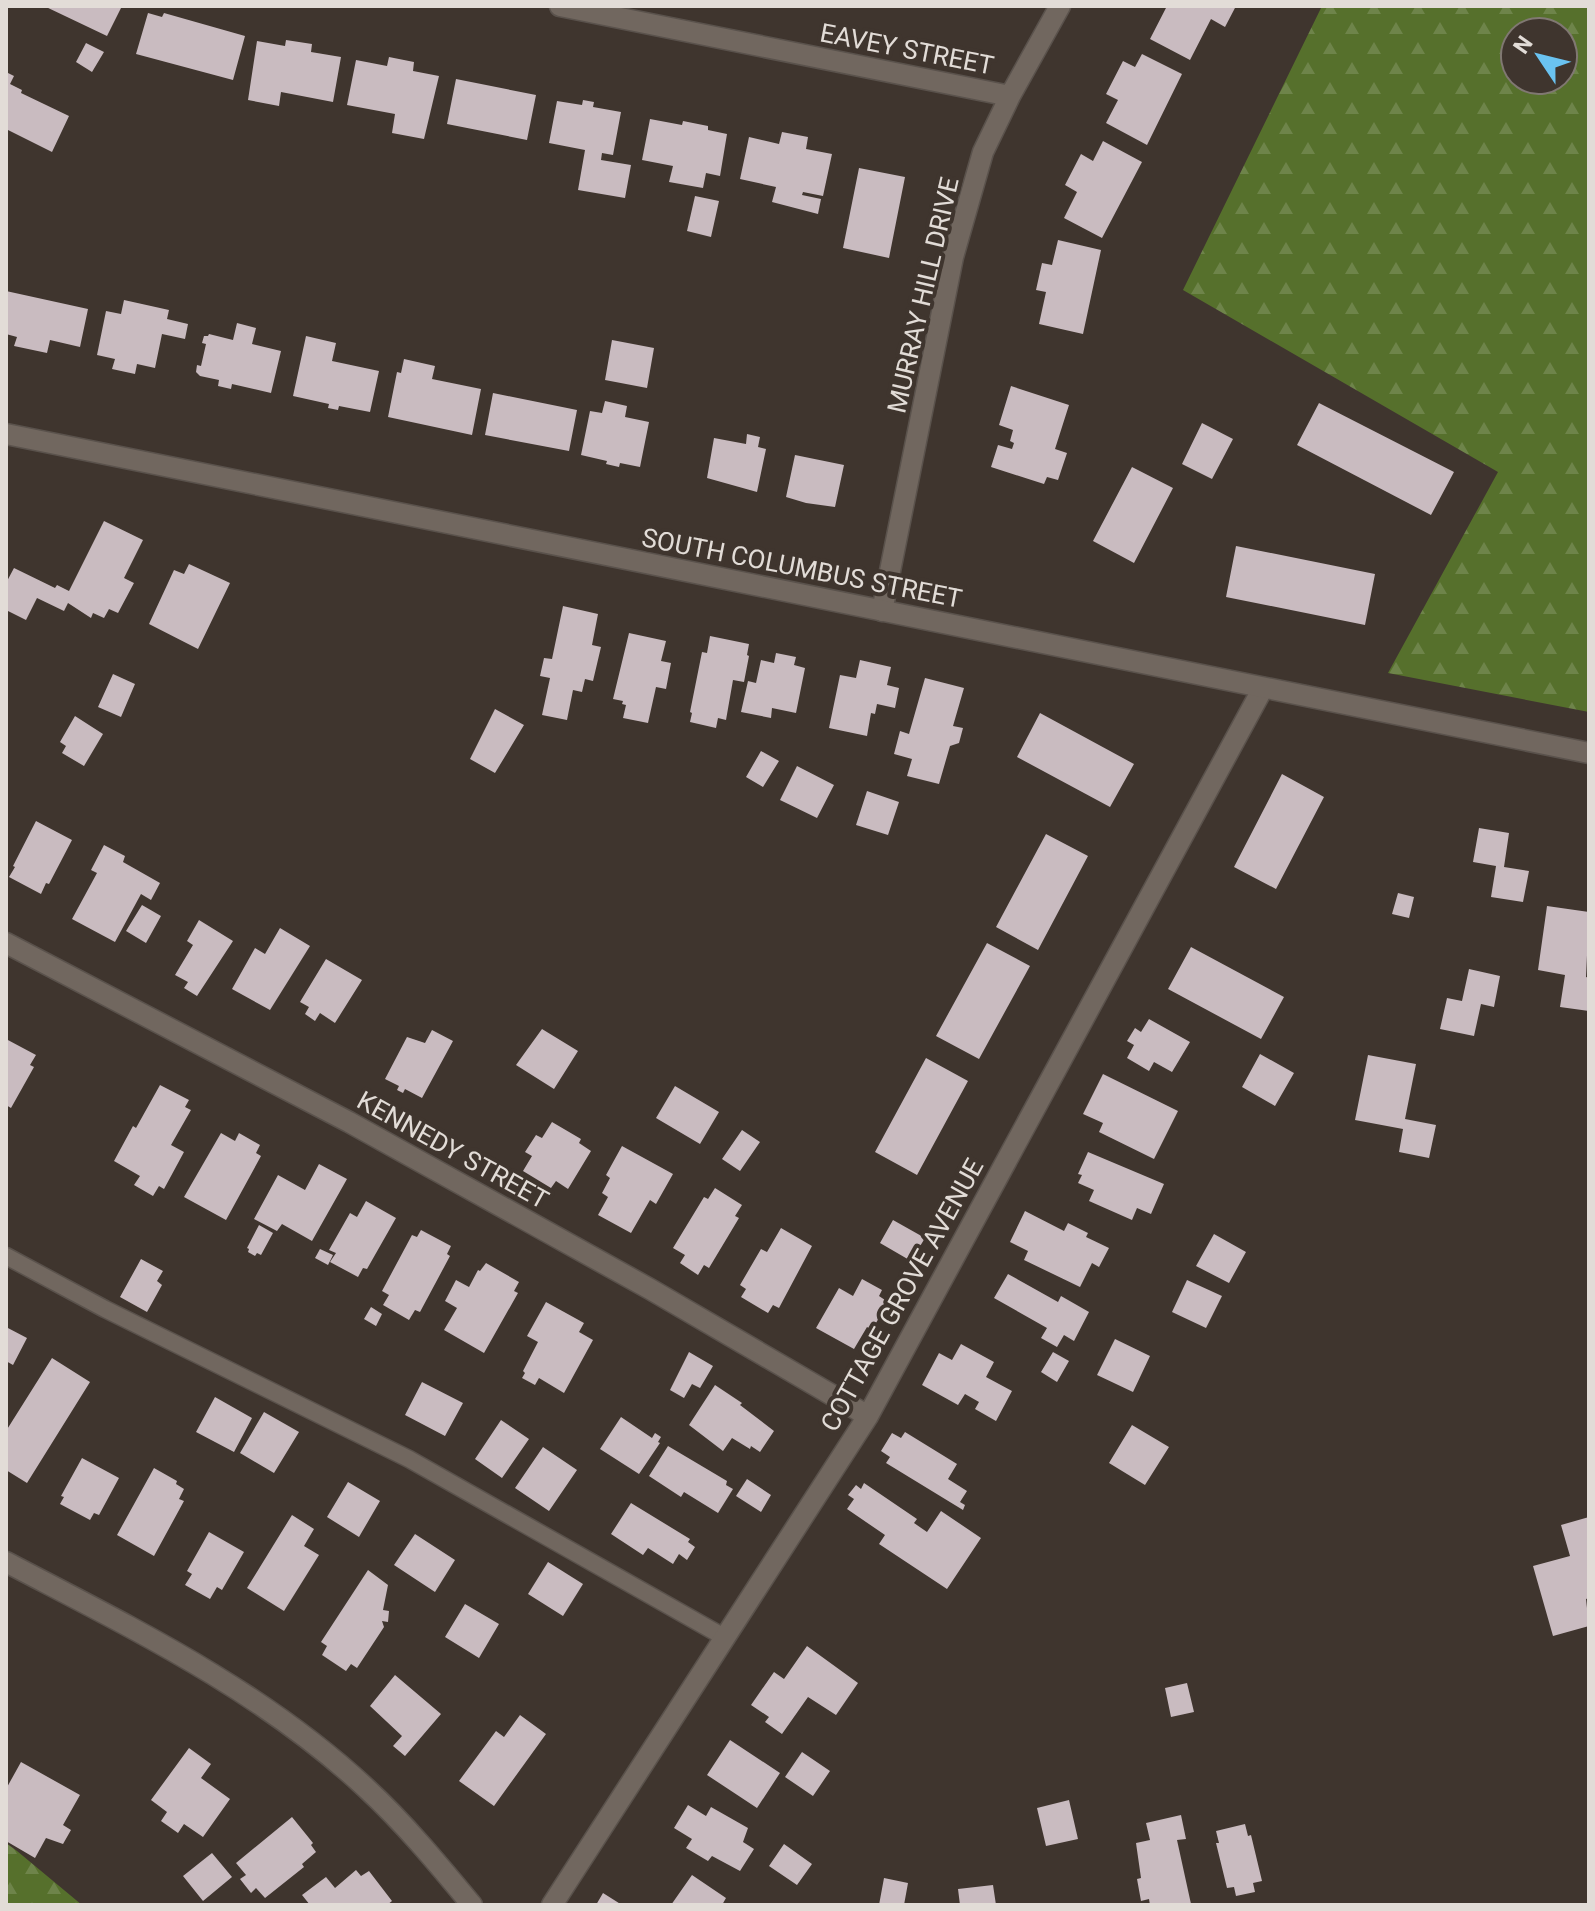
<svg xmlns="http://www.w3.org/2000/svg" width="1595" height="1911" font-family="Roboto,sans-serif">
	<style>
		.forest { fill: url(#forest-firs); fill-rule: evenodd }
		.building { fill: #c9bbc0 }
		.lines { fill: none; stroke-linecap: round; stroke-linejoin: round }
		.lane-casing { stroke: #5a524c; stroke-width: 19 }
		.street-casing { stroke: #5a524c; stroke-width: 23 }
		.secondary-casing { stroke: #5a524c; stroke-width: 23 }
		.lane { stroke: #71675f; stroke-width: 16 }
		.street { stroke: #71675f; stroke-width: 20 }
		.secondary { stroke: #71675f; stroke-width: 20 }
		.labels { text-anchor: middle; stroke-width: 8; stroke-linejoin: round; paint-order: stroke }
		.street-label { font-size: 26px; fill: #e2dcd7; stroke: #3f352e }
	</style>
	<defs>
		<pattern id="forest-firs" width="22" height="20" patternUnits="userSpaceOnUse" patternTransform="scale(2)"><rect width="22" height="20" fill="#56702c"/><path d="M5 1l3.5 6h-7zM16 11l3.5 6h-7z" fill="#6e844a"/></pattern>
	</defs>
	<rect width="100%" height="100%" fill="#3f352e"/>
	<path class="forest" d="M1322 6H1589V712L1388 673 1498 472 1183 290ZM1515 32H1563V80H1515Z
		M6 1843 17 1851 82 1905H6Z"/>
	<path class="building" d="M44 6H122L107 36Z
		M1167 6H1236L1225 27 1211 19 1190 60 1150 39Z
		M148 13 162 17 164 13 245 36 233 80 136 54Z
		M286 40 312 44 311 52 341 57 333 102 281 92 279 106 248 100 257 41 285 46Z
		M86 43 104 52 92 72 76 62Z
		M1142 54 1182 74 1147 145 1106 123 1118 100 1106 94 1123 61 1135 67Z
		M389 57 414 62 413 71 439 76 424 139 392 133 395 114 347 105 356 60 387 66Z
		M6 72 14 76 10 84 22 90 21 93 69 116 52 152 6 129Z
		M456 79 536 95 527 140 447 124Z
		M583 100 594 102 593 107 621 112 613 155 602 153 601 160 631 165 625 198 578 190 585 150 549 143 557 101 582 105Z
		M650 119 682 125 683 121 708 126V130L727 134 720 176 706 173 703 188 669 182 673 166 642 160Z
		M782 132 808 137 806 149 832 154 823 196 803 192 802 195 821 199 818 214 772 202 776 187 740 179 749 137 779 144Z
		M1103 141 1142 162 1102 238 1064 218 1077 192 1065 185 1081 154 1093 161Z
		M859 168 905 177 889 258 843 248Z
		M695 196 719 201 711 237 687 231Z
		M1058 240 1101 250 1083 334 1039 324 1046 292 1036 290 1042 263 1052 265Z
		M6 291 88 309 80 347 50 340 47 353 14 346 17 337 6 334Z
		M124 300 169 310 167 319 188 324 185 339 162 334 155 368 137 364 135 374 112 369 115 359 97 355 106 311 121 314Z
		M237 323 256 328 252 344 281 351 271 393 232 384 231 389 218 386 219 380 200 376 196 372 197 365 201 366 206 344 202 343 204 336H208L209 334 233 340Z
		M306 336 336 343 332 361 379 371 370 412 339 406 338 410 328 408 329 404 293 396Z
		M612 340 654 348 647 388 605 380Z
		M404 359 435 366 432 379 481 389 472 435 388 417 397 372 401 373Z
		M1011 386 1069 405 1055 449 1067 453 1058 480 1047 477 1044 484 991 467 998 445 1012 449 1014 443 1010 441 1013 430 999 425Z
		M493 393 577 410 569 451 485 435Z
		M605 401 627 406 625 417 649 422 640 467 620 463 619 467 606 464 607 461 581 455 590 411 602 413Z
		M1319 403 1454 472 1431 515 1297 445Z
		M1202 423 1233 439 1212 479 1182 464Z
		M747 434 760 437 758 447 766 449 757 492 707 478 714 438 746 444Z
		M795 455 844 465 835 507 806 503 786 497Z
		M1132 467 1173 488 1134 563 1093 541Z
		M104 521 143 540 124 578 134 583 118 613 109 609 104 618 93 613 91 618 68 603 64 611 37 598 26 620 6 610V583L14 568 55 588 57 585 69 591Z
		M1236 546 1375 574 1365 625 1226 597Z
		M189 564 230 583 198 649 149 624 174 570 184 574Z
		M563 606 598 614 592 645 601 647 593 681 585 679 582 692 573 690 567 720 542 715 550 678 540 676 544 658 552 659Z
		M629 633 666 641 661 661 671 663 666 689 656 687 648 723 623 718 626 705 622 704 623 701 613 699Z
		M710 636 749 644 747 655 749 656 744 682 733 680 726 720 718 718 716 728 690 722 692 713 690 712 702 652 707 653Z
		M776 653 796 657 794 665 805 668 796 713 772 708 771 718 741 712 748 681 756 683 761 660 774 663Z
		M860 660 891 667 887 685 899 688 895 708 877 704 875 714 871 713 867 736 829 728 840 675 856 678Z
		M113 674 135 684 121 717 98 707Z
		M925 678 964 688 953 726 963 728 959 743 950 746 939 784 907 776 912 759 894 754 900 731 909 734Z
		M495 709 524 725 495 773 470 759Z
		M1040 713 1134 764 1110 807 1017 757Z
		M75 716 103 734 84 766 62 753 66 746 60 742Z
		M761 751 779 761 763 787 746 777Z
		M797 766 834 785 817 818 780 800Z
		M1282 774 1324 797 1276 889 1234 867Z
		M867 791 899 802 888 835 856 825Z
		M36 821 72 840 49 884 46 883 41 894 9 877 15 867 13 866Z
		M1479 828 1509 833 1504 867 1529 871 1523 902 1491 897 1496 866 1473 862Z
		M1046 834 1088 856 1038 950 996 927Z
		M104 845 125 856 123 862 160 883 151 900 141 894 115 942 72 919 97 873 91 870Z
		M1398 893 1414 897 1409 918 1392 914Z
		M142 905 161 916 146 943 126 931Z
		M1547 906 1589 912 1586 977 1589 978V1011L1560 1007 1565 975 1538 970Z
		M199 920 233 941 197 996 184 988 188 982 175 975 193 945 187 941Z
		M280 928 310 946 270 1010 232 989 255 948 265 954Z
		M987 943 1030 966 979 1059 936 1036Z
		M1191 947 1284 997 1261 1039 1168 989Z
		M326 959 362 980 335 1023 320 1013 315 1021 305 1014 309 1007 300 1002Z
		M1469 969 1500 976 1494 1007 1481 1004 1474 1036 1440 1029 1447 998 1462 1001Z
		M1149 1019 1190 1042 1172 1072 1154 1062 1149 1071 1127 1058 1134 1045 1127 1041 1135 1028 1141 1032Z
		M542 1029 578 1051 554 1089 516 1065Z
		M432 1030 453 1041 422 1098 405 1089 403 1093 397 1090 399 1086 385 1079 407 1037 425 1043Z
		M6 1039 36 1055 30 1065 34 1067 11 1108 6 1105Z
		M1260 1054 1294 1073 1275 1106 1242 1087Z
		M1368 1055 1416 1064 1405 1119 1436 1125 1429 1158 1399 1152 1403 1129 1355 1120Z
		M926 1058 968 1081 917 1175 875 1152Z
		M1103 1074 1178 1111 1154 1159 1099 1132 1103 1123 1083 1114Z
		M160 1085 189 1100 185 1107 191 1110 171 1145 184 1152 164 1189 159 1186 153 1196 134 1185 140 1176 114 1161 133 1126 136 1128Z
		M675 1086 719 1112 700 1144 656 1118Z
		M552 1122 581 1139 579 1143 591 1151 568 1189 556 1181 551 1188 523 1171 532 1156 525 1152 536 1135 542 1138Z
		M742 1130 760 1142 740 1171 722 1159Z
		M221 1133 235 1141 239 1133 260 1145 256 1153 261 1156 226 1220 184 1197Z
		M622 1146 673 1174 656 1204 650 1200 631 1233 598 1215 608 1197 602 1193 610 1178 606 1175Z
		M1088 1152 1164 1184 1151 1214 1137 1208 1132 1220 1089 1201 1094 1190 1078 1183 1082 1175 1078 1174Z
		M319 1164 347 1179 312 1241 282 1224 277 1231 254 1219 278 1175 305 1190Z
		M715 1188 742 1205 735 1216 739 1218 709 1268 704 1265 698 1275 680 1263 685 1255 673 1248 704 1197 708 1199Z
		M366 1201 396 1218 367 1269 363 1268 358 1277 330 1262 336 1253 329 1250 350 1213 357 1217Z
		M1025 1211 1064 1231 1068 1223 1088 1233 1086 1237 1109 1248 1099 1267 1092 1263 1080 1287 1024 1260 1028 1251 1010 1242Z
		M893 1220 925 1238 911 1261 880 1243Z
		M259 1225 273 1233 261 1255 257 1253 255 1256 248 1252 249 1249 247 1248Z
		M781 1228 812 1246 779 1308 773 1305 768 1313 741 1297 746 1289 740 1285 761 1249 767 1252Z
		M421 1230 451 1246 447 1254 450 1256 420 1312 415 1310 409 1320 383 1305 389 1295 382 1291 412 1235 417 1237Z
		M1214 1234 1246 1252 1229 1283 1196 1266Z
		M320 1249 333 1255 328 1265 315 1258Z
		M141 1259 163 1271 157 1281 162 1285 147 1312 120 1297Z
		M486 1263 519 1282 514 1291 518 1293 484 1353 444 1330 457 1308 445 1301 456 1280 469 1287 478 1270 480 1271Z
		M1008 1274 1058 1302 1061 1296 1089 1312 1074 1341 1064 1335 1057 1347 1041 1338 1047 1328 994 1298Z
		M862 1279 882 1290 879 1296 888 1302 872 1330 867 1327 854 1349 816 1328 839 1288 853 1296Z
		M1187 1280 1222 1296 1206 1328 1172 1312Z
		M546 1302 584 1323 579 1332 593 1340 564 1393 539 1378 535 1385 522 1378 525 1373 523 1371 538 1342 527 1336Z
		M371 1307 382 1314 376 1326 364 1319Z
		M6 1327 27 1338 13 1365 6 1361Z
		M1115 1339 1150 1356 1133 1392 1097 1375Z
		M961 1344 994 1362 986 1377 1012 1391 996 1421 975 1409 979 1402 965 1394 958 1405 922 1385 939 1353 952 1360Z
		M689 1352 713 1366 700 1388 692 1384 684 1398 670 1390Z
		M1053 1352 1069 1361 1057 1382 1041 1372Z
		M52 1358 90 1382 27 1483 6 1470V1431Z
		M422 1382 463 1403 445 1436 405 1415Z
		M715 1385 742 1403 740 1405 774 1431 760 1452 751 1446 750 1449 732 1438 723 1451 689 1425Z
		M215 1397 252 1418 234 1452 196 1432Z
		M264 1412 299 1432 274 1473 240 1453Z
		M621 1417 652 1438 655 1433 661 1437 658 1442 660 1443 639 1474 600 1449Z
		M501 1420 529 1439 502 1478 475 1459Z
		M1132 1425 1169 1447 1145 1485 1109 1463Z
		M905 1432 957 1464 948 1479 967 1491 960 1502 965 1505 963 1510 886 1463 890 1457 881 1451 892 1433 901 1438Z
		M668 1446 727 1481 726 1485 733 1489 718 1513 684 1492 681 1497 649 1476Z
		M543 1447 577 1470 549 1511 515 1488Z
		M82 1458 119 1478 99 1515 94 1513 90 1520 60 1504 64 1497 61 1496Z
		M154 1468 177 1481 176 1484 184 1489 179 1499 184 1501 154 1556 117 1535Z
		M747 1479 771 1495 761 1512 736 1496Z
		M348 1482 380 1501 359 1537 327 1517Z
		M864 1483 917 1519 914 1523 927 1532 941 1511 981 1538 947 1589 879 1544 885 1535 847 1509 854 1499 848 1495 856 1485 861 1489Z
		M631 1503 690 1539 688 1542 695 1547 687 1560 679 1554 673 1564 648 1548 643 1555 611 1534Z
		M292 1515 314 1529 304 1546 319 1555 284 1611 247 1588Z
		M1589 1517V1598L1586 1599 1589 1626 1553 1636 1533 1566 1570 1556 1561 1525Z
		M209 1532 244 1552 222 1590 217 1587 210 1599 185 1585 192 1574 187 1571Z
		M415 1534 455 1560 435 1592 394 1565Z
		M548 1562 583 1584 563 1616 528 1594Z
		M368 1570 388 1585 383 1610 389 1611 388 1622 382 1621 384 1627 357 1668 351 1664 346 1671 322 1655 327 1646 321 1642Z
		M465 1604 499 1624 479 1658 445 1637Z
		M807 1646 858 1683 836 1715 808 1697 782 1734 765 1722 769 1717 751 1705 774 1672 784 1679Z
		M395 1675 441 1714 405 1756 393 1746 402 1736 370 1706Z
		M1187 1683 1194 1712 1171 1717 1165 1688Z
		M520 1715 546 1734 494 1806 459 1781 496 1731 504 1737Z
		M730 1740 780 1773 757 1808 707 1775Z
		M189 1748 211 1764 201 1778 230 1799 203 1837 184 1824 178 1833 161 1821 167 1812 151 1800Z
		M802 1752 830 1771 813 1796 785 1777Z
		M21 1762 80 1795 63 1825 71 1830 63 1844 46 1838 35 1858 6 1841V1789Z
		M1069 1800 1078 1839 1046 1846 1037 1808Z
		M688 1805 706 1816 711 1807 748 1828 743 1842 754 1849 740 1871 712 1856 708 1861 686 1848 692 1839 674 1828Z
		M1181 1815 1186 1839 1177 1840 1191 1904 1150 1905 1149 1899 1141 1901 1137 1879 1141 1878 1136 1843 1150 1840 1146 1823Z
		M292 1817 313 1843 311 1845 316 1852 302 1864 304 1867 265 1898 256 1888 251 1893 240 1879 246 1875 236 1863Z
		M1245 1824 1248 1836 1251 1835 1262 1881 1253 1883 1255 1892 1236 1896 1234 1887 1227 1888 1216 1843H1219L1216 1831Z
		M784 1844 812 1864 797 1885 769 1866Z
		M212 1853 232 1877 203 1901 183 1876Z
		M356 1870 361 1876 369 1871 392 1901 387 1905H310L302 1895 326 1877 335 1888Z
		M692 1875 726 1898 722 1905H671Z
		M884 1878 908 1883 904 1905H879Z
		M993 1885 996 1905H960L958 1889Z
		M603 1893 622 1905H596Z"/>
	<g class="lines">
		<defs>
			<path id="lane" d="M6 1256 105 1309 409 1459 724 1637"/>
			<path id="street" d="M560 6 1010 96
				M882 611 953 257 983 152 1010 96 1060 6
				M6 943 349 1122 650 1289 868 1416
				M6 1562C132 1628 261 1690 366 1788 405 1824 438 1864 472 1905
				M552 1905 868 1416 1263 688"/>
			<path id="secondary" d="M6 434 1589 753"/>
		</defs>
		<use href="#lane" class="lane-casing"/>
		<use href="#street" class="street-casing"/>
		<use href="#secondary" class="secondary-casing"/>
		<use href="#lane" class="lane"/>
		<use href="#street" class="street"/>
		<use href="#secondary" class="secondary"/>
	</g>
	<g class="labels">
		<g class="street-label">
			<text transform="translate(907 49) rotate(11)" y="9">EAVEY STREET</text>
			<text transform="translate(923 295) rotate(-77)" y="9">MURRAY HILL DRIVE</text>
			<text transform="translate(802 568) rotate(11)" y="9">SOUTH COLUMBUS STREET</text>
			<text transform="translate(453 1150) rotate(29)" y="9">KENNEDY STREET</text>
			<text transform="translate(902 1295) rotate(-61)" y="9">COTTAGE GROVE AVENUE</text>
		</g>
	</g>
	<rect width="1595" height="1911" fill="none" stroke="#e2dcd7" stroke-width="16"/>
	<g transform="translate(1539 56) rotate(305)"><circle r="38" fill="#3f352e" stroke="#807872" stroke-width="2"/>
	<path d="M0-6L14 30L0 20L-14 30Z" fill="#6ac3f1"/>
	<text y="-12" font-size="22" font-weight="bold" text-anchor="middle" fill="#e2dcd7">N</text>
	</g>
</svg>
